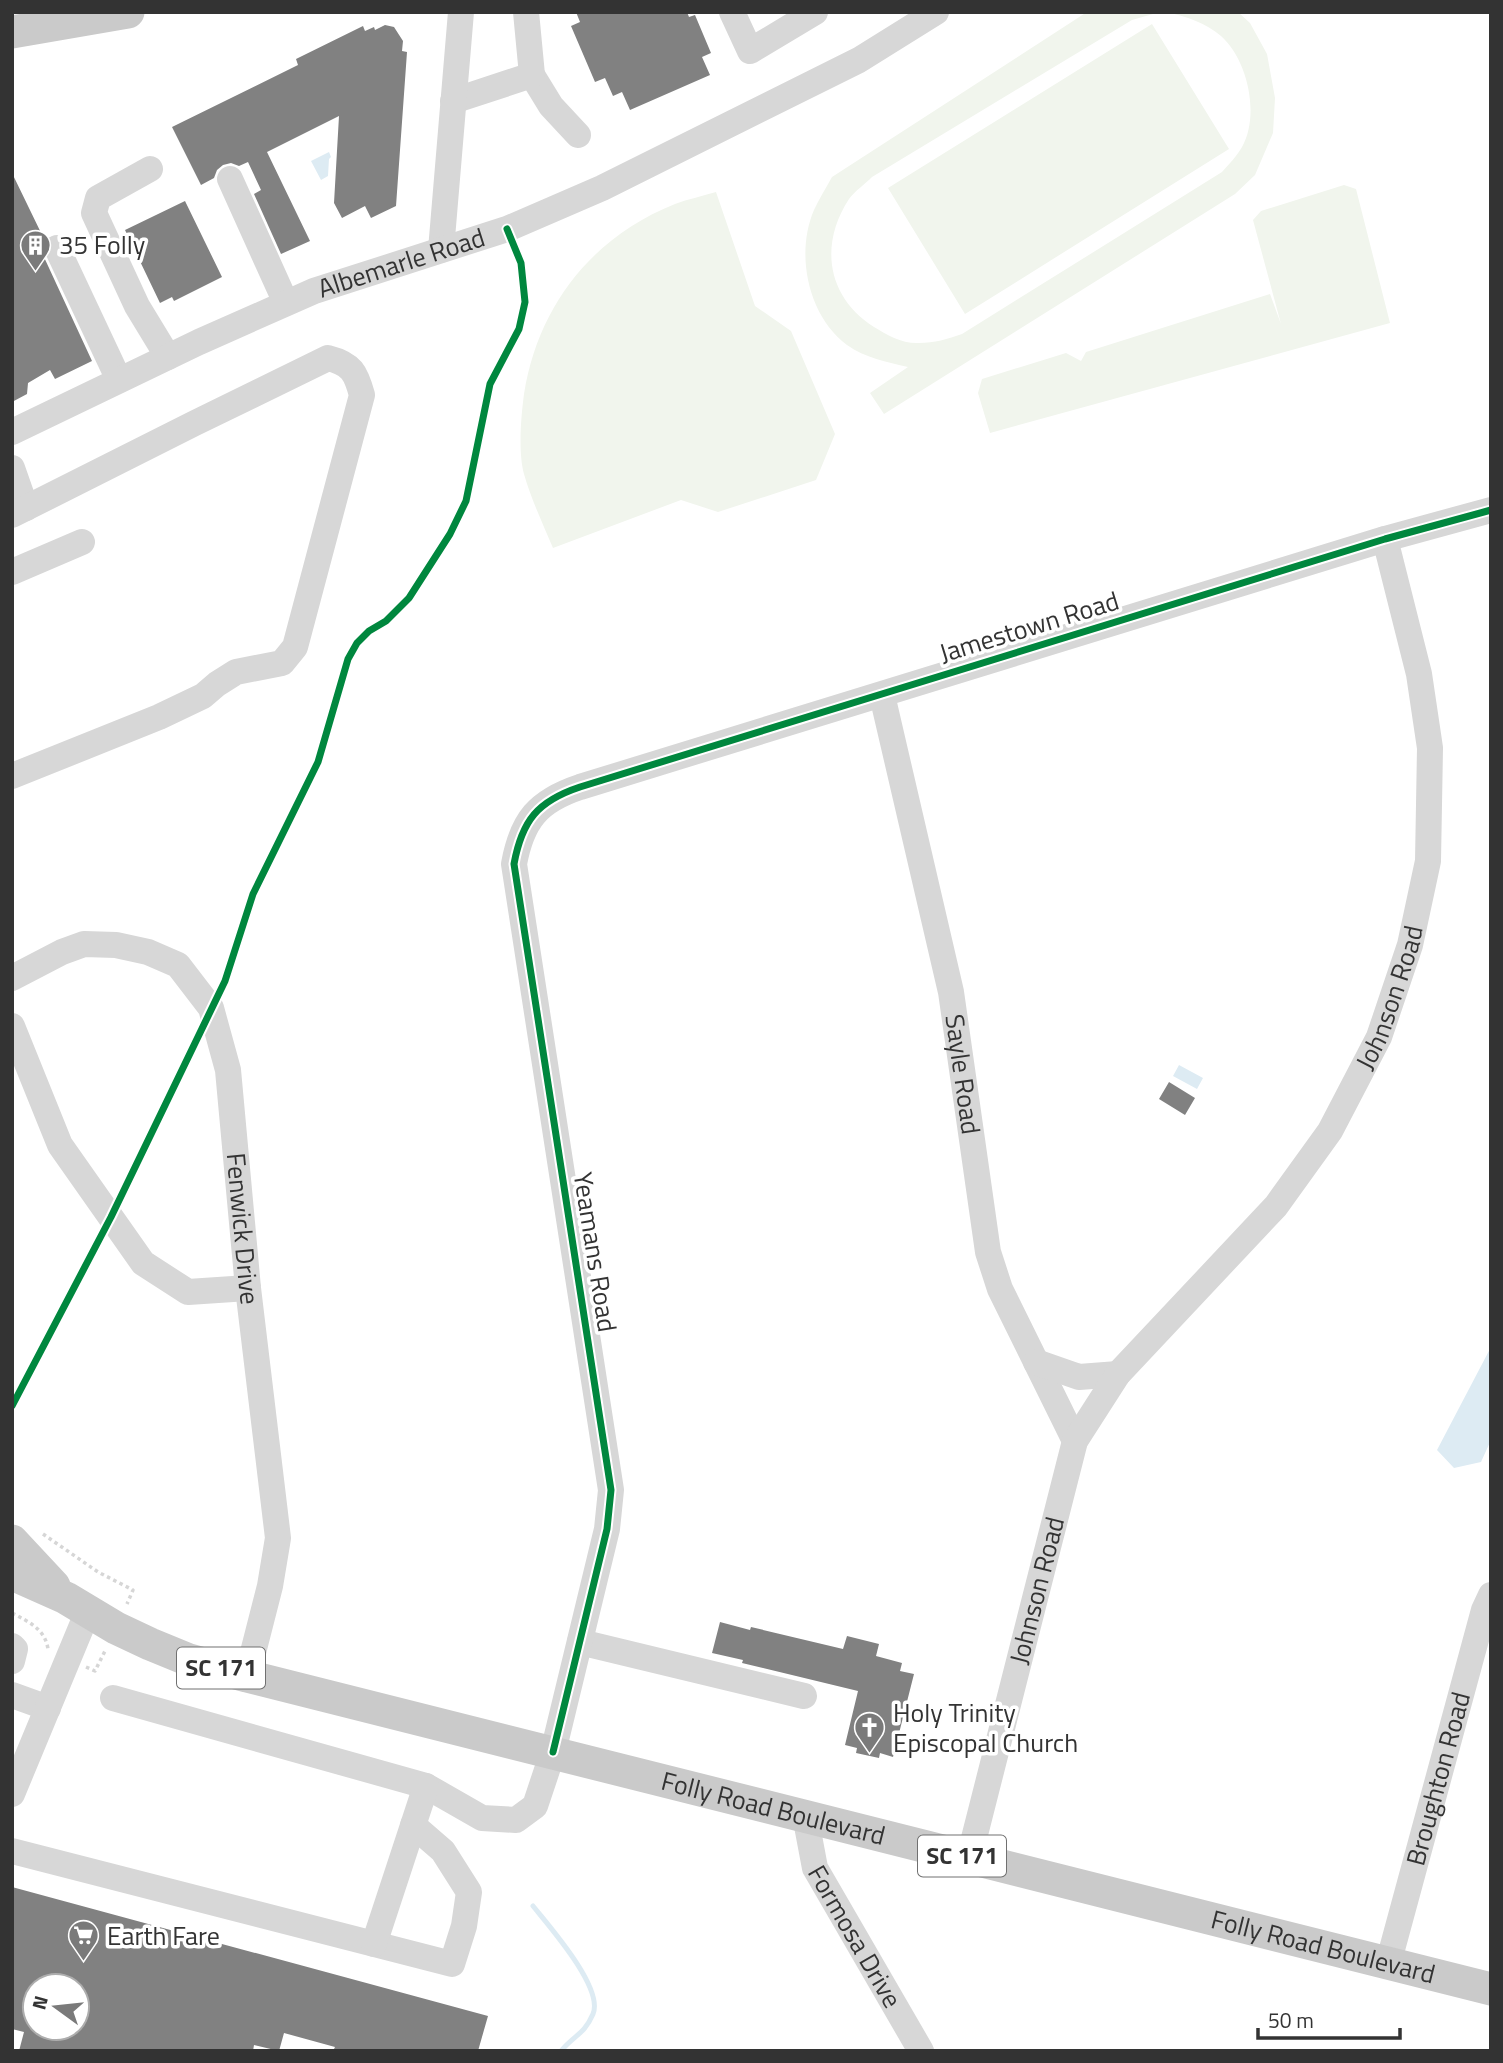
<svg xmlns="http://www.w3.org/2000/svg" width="1503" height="2063" font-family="'Titillium Web',sans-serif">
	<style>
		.green { fill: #f1f5ed }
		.water { fill: #ddebf3 }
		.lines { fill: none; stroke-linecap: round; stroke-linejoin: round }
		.stream { stroke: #ddebf3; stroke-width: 5 }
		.building { fill: #818181; fill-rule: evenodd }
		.path { stroke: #d6d6d6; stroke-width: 3.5; stroke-dasharray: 3.5 3.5; stroke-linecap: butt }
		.minor { stroke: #d7d7d7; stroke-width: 26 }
		.major { stroke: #cacaca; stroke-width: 33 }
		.cycleway-casing { stroke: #fff; stroke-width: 11 }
		.cycleway { stroke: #00873e; stroke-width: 7 }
		.labels { text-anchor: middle; stroke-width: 7; stroke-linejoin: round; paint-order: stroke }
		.shield { fill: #fff; stroke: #707070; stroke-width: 2 }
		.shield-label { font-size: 24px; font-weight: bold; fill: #333 }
		.poi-label { font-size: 26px; fill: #333; stroke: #fff; text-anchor: start }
		.street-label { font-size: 26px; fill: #333; stroke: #fff }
	</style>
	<rect width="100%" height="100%" fill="#fff"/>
	<path class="green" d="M1087 12H1160L1132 20 872 177C865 184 855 191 849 199 819 245 827 297 874 327 887 335 903 344 919 343 934 343 948 339 962 334L1222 172C1229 164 1237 156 1242 147 1260 115 1248 60 1221 36 1206 23 1187 17 1167 12H1238L1250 23 1267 54 1275 98 1273 133 1255 175 1235 194 884 414 870 393 908 367C887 362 865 358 847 345 808 316 795 254 814 210 819 199 826 188 832 177Z
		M1152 24 1229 149 965 314 888 188Z
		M1344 185 1356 189 1390 323 990 433 978 393 982 379 1066 353 1081 361 1086 352 1270 294 1281 324 1253 220 1261 211Z
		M716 192 755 306 791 331 835 434 816 480 718 512 681 500 553 548C543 524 531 499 524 474 518 452 521 417 524 394 538 306 592 237 675 204 688 199 703 196 716 192Z"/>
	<path class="water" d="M329 152 331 157 329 159 328 176 321 180 311 161Z
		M1179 1065 1203 1078 1197 1089 1173 1076Z
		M1491 1347V1440L1481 1462 1454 1468 1437 1450Z"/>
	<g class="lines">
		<path class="stream" d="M533 1906C549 1926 604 1988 593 2014 584 2035 574 2035 561 2051"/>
	</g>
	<path class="building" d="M576 12H687L689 17 695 15 711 53 702 57 710 75 630 110 622 92 613 96 605 78 595 82 571 26 580 22Z
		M385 25 394 27 403 41 402 51 407 52 396 206 371 218 365 206 342 218 334 203 339 116 267 152 310 241 281 254 254 194 261 190 248 162 239 166 231 163 223 165 217 170 214 178 201 185 172 127 298 65 296 59 363 26 365 31 374 27 375 30Z
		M12 173 44 239 41 246 43 255 92 361 55 379 50 370 28 383 27 394 12 402Z
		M185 201 222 277 174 301 172 297 160 303 125 230Z
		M1169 1082 1195 1098 1185 1115 1159 1099Z
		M720 1622 750 1630 751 1627 843 1649 847 1636 879 1644 876 1656 902 1663 900 1671 914 1674 893 1757 880 1753 879 1758 856 1753 857 1748 845 1745 858 1691 742 1663 743 1660 712 1653Z
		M12 1887 488 2016 478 2051H333L335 2047 284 2033 279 2051 254 2045 253 2051H19L24 2032 12 2029ZM35 1986H77V2028H35Z"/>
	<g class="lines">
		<path class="path" d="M43 1534 98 1572 133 1590 127 1604
			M12 1613C29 1622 45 1629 48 1649
			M86 1667 95 1671 106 1649"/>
		<g class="minor">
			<path d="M732 12 750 51 815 12"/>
			<path d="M532 75 551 106 578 135"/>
			<path d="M453 101 532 75 526 12"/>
			<path d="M150 169 98 198 94 213 137 306 168 357"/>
			<path d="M230 179 286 303"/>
			<path d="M57 248 119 380"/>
			<path d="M441 250 461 12"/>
			<path id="s1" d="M12 432 199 342 314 291 507 229 602 188 859 60 936 12"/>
			<path d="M12 468 26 508"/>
			<path d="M12 515 195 423 328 358C352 364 356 373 362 395L295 647 282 663 236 672 217 684 203 696 159 717 12 776"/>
			<path d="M12 572 82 542"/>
			<path id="s2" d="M882 695 951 992 988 1252 1000 1289 1075 1441"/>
			<path id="s3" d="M12 978 62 952 84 944 116 945 148 952 178 965 211 1008 228 1070 248 1288 278 1538 270 1586 247 1676"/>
			<path d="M12 1026 60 1145 143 1263 188 1292 248 1288"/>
			<path d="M1036 1362 1079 1377 1118 1374"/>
			<path d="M580 1642 804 1696"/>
			<path d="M12 1646 15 1649 12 1661"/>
			<path d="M12 1695 48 1708"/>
			<path d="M113 1698 426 1786 482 1818 516 1820 535 1806 553 1752 607 1529 611 1490 514 864C522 820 538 801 580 787L1385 539 1491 510"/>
			<path d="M12 1794 88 1611"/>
			<path id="s4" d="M805 1815 815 1868 921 2051"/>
			<path d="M12 1851 452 1964 464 1926 469 1892 443 1851 413 1825"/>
			<path id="s5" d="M969 1858 1075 1441 1118 1374 1276 1206 1330 1131 1379 1037 1410 945 1428 861 1430 748 1419 674 1385 539"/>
			<path d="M374 1944 426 1786"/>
			<path id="s6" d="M1388 1964 1484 1610 1491 1595"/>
		</g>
		<g class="major">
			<path d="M12 32 128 12"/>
			<path d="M12 1541 54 1586"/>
			<path id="s7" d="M12 1574 66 1598 116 1628 150 1644 189 1660 247 1676 1491 1989"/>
		</g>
		<defs>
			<path id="cycleway" d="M12 1406 111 1217 225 981 253 894 318 762 348 659 357 643 369 631 386 621 409 598 450 534 466 501 490 384 519 329 525 302 521 263 507 229
				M553 1752 607 1529 611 1490 514 864C522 820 538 801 580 787L1385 539 1491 510"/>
		</defs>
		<use href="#cycleway" class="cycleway-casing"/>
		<use href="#cycleway" class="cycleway"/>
	</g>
	<defs>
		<symbol id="building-pin" viewBox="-11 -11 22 30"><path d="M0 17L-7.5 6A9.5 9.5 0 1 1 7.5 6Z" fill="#7a7a7a" stroke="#fff"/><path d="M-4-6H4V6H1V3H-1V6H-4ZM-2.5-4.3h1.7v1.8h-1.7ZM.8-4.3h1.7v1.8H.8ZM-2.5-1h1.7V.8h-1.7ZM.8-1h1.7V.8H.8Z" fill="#fff"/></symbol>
		<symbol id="church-pin" viewBox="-11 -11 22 30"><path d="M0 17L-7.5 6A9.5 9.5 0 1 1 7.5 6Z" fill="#7a7a7a" stroke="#fff"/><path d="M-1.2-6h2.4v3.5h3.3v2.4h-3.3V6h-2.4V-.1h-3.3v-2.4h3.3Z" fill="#fff"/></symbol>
		<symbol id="supermarket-pin" viewBox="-11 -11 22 30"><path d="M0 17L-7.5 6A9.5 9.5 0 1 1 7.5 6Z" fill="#7a7a7a" stroke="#fff"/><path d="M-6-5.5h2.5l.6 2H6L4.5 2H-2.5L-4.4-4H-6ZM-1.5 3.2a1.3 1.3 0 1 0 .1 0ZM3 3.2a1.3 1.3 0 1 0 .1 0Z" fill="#fff"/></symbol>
	</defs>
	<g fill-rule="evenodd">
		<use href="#building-pin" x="18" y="228" width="35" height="47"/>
		<use href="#church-pin" x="852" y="1710" width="35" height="47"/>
		<use href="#supermarket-pin" x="66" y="1918" width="35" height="47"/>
	</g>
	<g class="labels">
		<g class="shield">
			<rect x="177" y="1647.5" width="88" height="41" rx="5"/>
			<rect x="918" y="1835.5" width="88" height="41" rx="5"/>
		</g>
		<g class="shield-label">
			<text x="221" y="1676">SC 171</text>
			<text x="962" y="1864">SC 171</text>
		</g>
		<g class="poi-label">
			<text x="59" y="254">35 Folly</text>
			<text x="893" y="1722">Holy Trinity<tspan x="893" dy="30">Episcopal Church</tspan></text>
			<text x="107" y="1945">Earth Fare</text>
		</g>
		<g class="street-label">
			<text dy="9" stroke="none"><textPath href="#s1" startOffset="425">Albemarle Road</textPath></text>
			<text transform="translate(1029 627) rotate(-17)" y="9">Jamestown Road</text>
			<text dy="9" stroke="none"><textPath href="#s5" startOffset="980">Johnson Road</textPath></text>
			<text dy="9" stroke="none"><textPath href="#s2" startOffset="388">Sayle Road</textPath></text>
			<text dy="9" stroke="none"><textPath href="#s3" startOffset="455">Fenwick Drive</textPath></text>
			<text transform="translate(595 1252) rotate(81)" y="9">Yeamans Road</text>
			<text dy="9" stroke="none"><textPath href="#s5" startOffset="276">Johnson Road</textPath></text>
			<text dy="9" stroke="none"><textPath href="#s6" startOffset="192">Broughton Road</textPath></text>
			<text dy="9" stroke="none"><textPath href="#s7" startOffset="800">Folly Road Boulevard</textPath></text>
			<text dy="9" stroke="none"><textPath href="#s4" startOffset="133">Formosa Drive</textPath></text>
			<text dy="9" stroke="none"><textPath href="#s7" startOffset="1367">Folly Road Boulevard</textPath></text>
		</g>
	</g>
	<rect width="1503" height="2063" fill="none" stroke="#333333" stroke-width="28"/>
	<g transform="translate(56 2007) rotate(285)"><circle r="33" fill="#ffffff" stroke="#adadad" stroke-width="2"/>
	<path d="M0-5L12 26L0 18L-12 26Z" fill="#7a7a7a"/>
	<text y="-10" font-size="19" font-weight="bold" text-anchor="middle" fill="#333333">N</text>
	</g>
	<path d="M1258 2028v10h142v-10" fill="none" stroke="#333333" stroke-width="3.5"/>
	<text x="1268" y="2028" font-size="21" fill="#333333" stroke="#ffffff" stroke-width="5" paint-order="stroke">50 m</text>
</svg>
